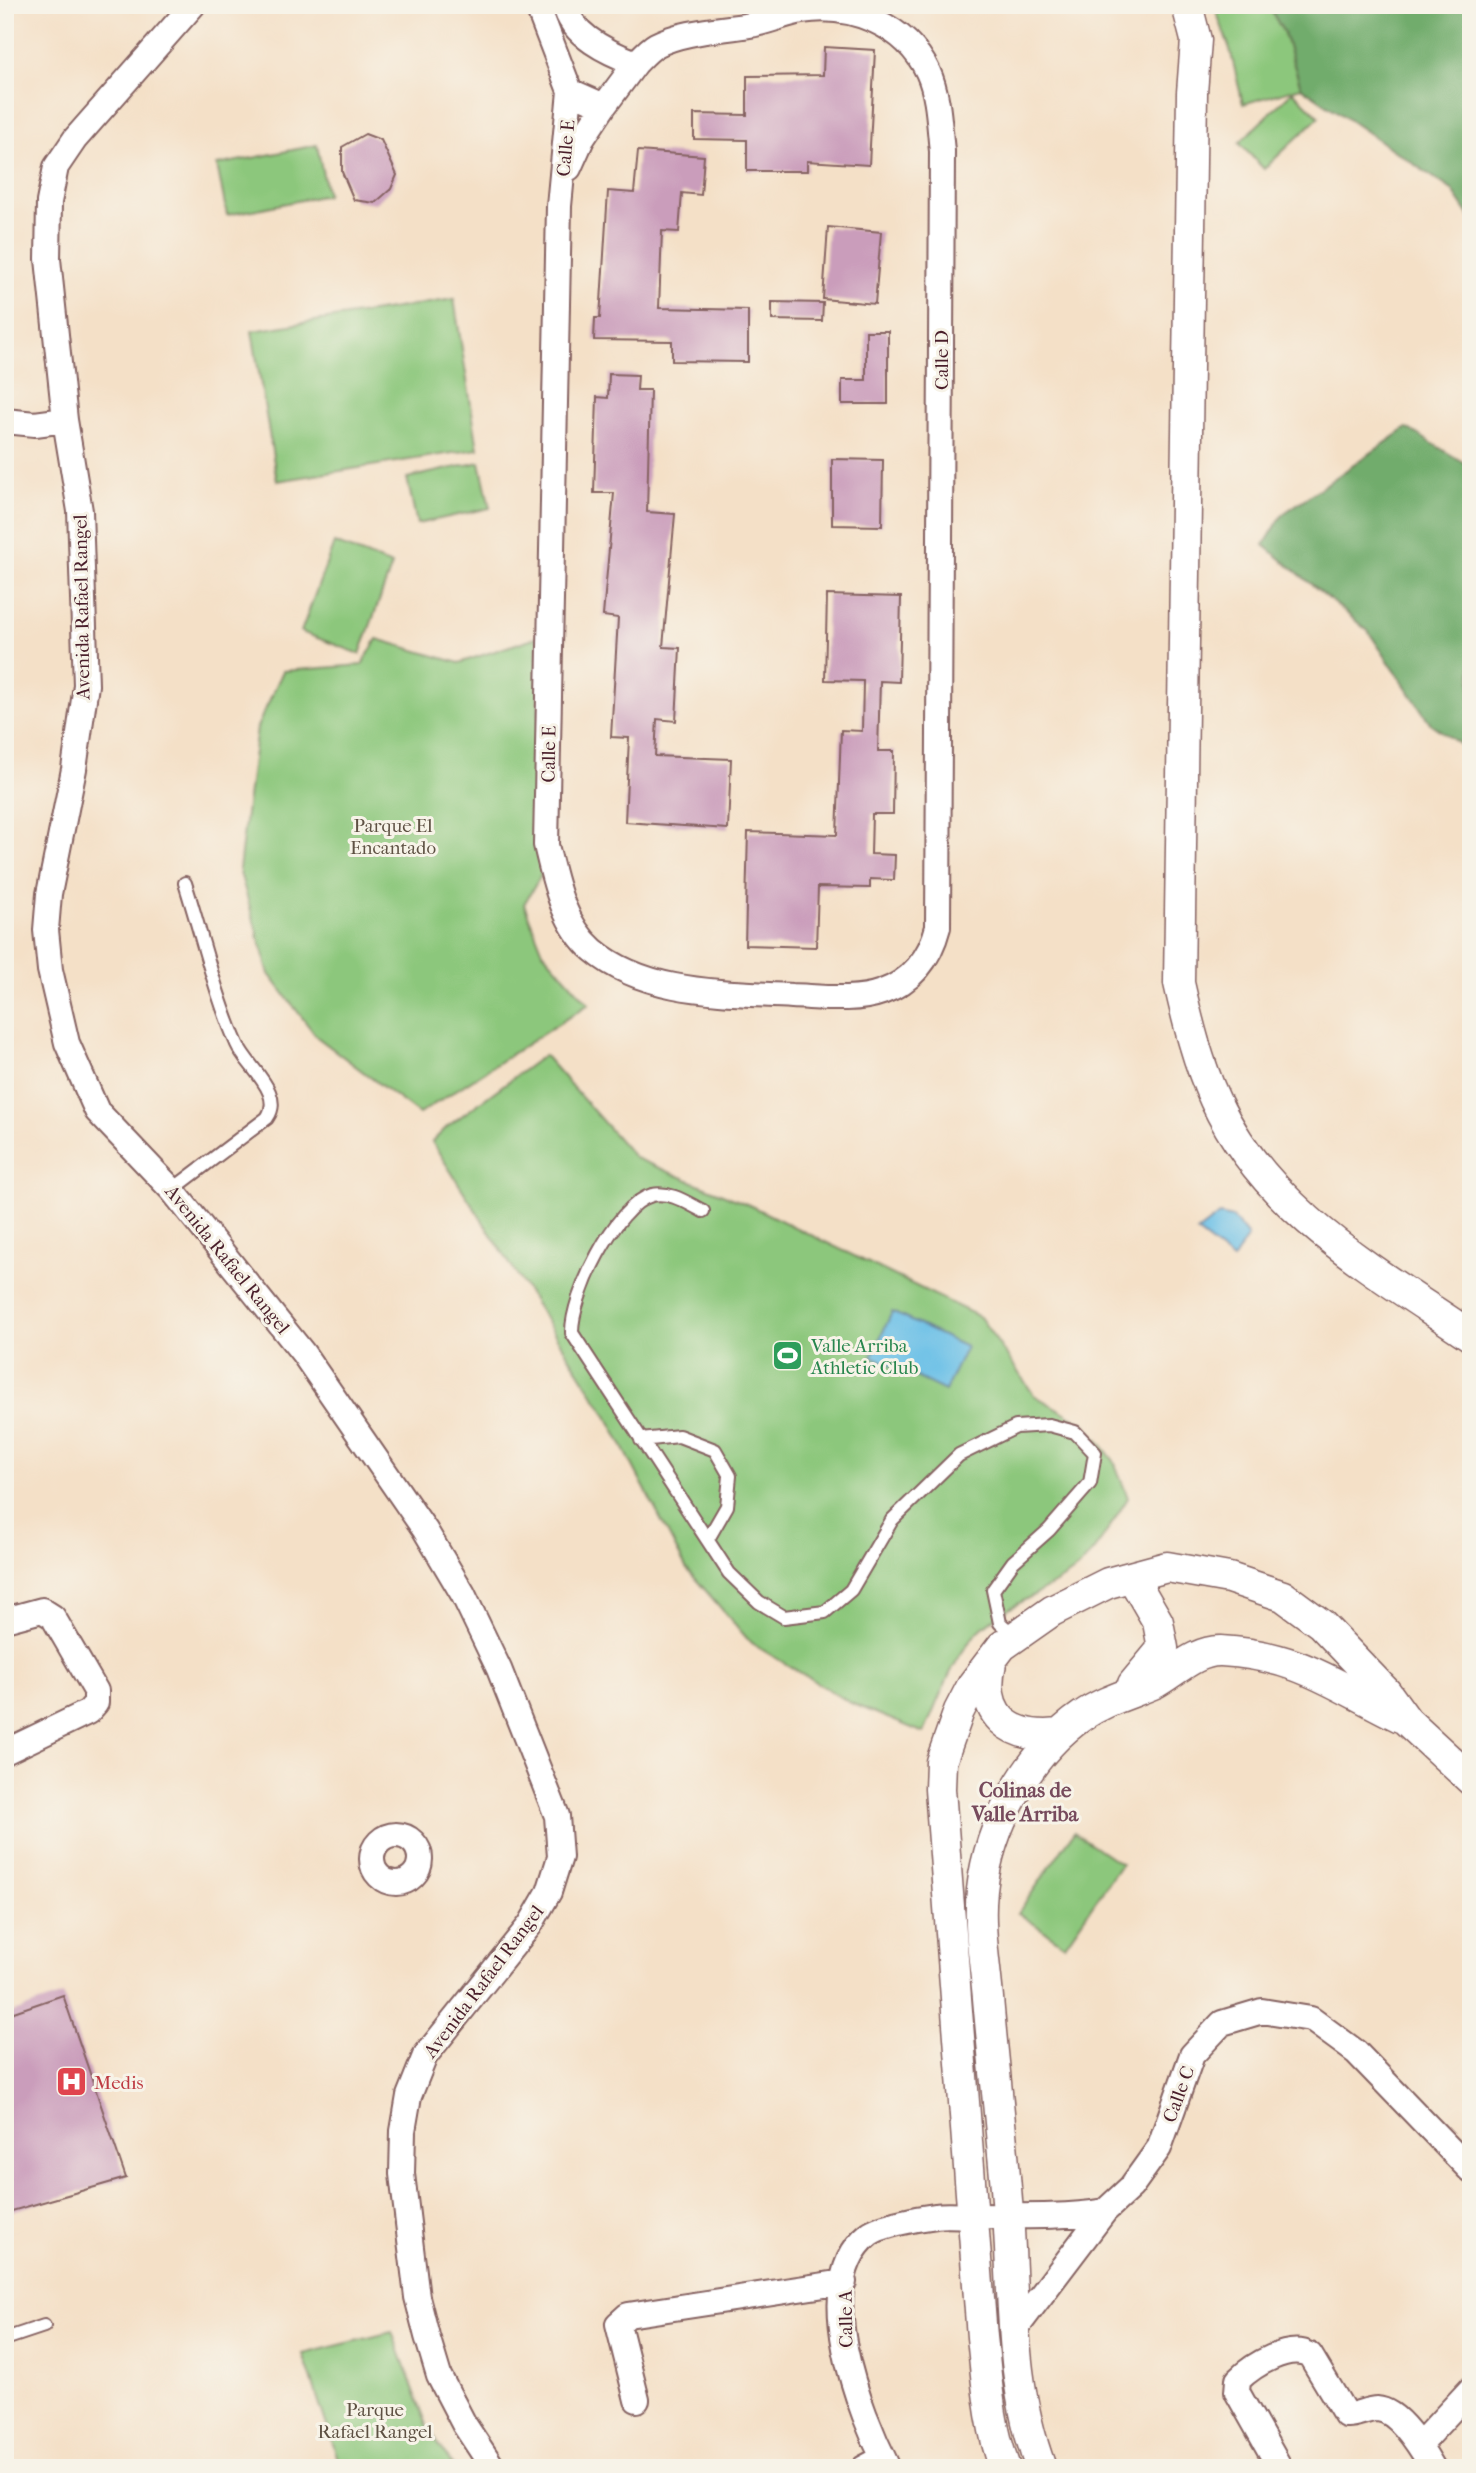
<svg xmlns="http://www.w3.org/2000/svg" width="1476" height="2473" font-family="'IM FELL French Canon',serif">
	<style>
		.green { fill: #8cc77c; stroke: #6b7354; stroke-width: 2 }
		.forest { fill: #71ac6c; stroke: #5e664c; stroke-width: 2 }
		.water { fill: #6ac0e7; stroke: #5a7089; stroke-width: 2 }
		.building { fill: #ca9dbb }
		.lines { fill: none; stroke-linecap: round; stroke-linejoin: round }
		.service-casing { stroke: #866362; stroke-width: 16 }
		.minor-casing { stroke: #866362; stroke-width: 28 }
		.tertiary-casing { stroke: #866362; stroke-width: 33 }
		.service { stroke: #fff; stroke-width: 12 }
		.minor { stroke: #fff; stroke-width: 24 }
		.tertiary { stroke: #fff; stroke-width: 30 }
		.labels { text-anchor: middle; stroke-width: 6; stroke-linejoin: round; paint-order: stroke }
		.street-label { font-size: 19px; fill: #4a1f2b; stroke: #f7f3e8 }
		.park-label { font-size: 19px; fill: #5e5143; stroke: #f7f3e8 }
		.leisure-label { font-size: 19px; fill: #27864d; stroke: #f7f3e8; text-anchor: start }
		.health-label { font-size: 19px; fill: #be3a42; stroke: #f7f3e8; text-anchor: start }
		.neighbourhood-label { font-size: 21px; font-weight: bold; fill: #774b5d; stroke: #f7f3e8 }
	</style>
	<rect width="100%" height="100%" fill="#f7f3e8"/>
	<filter id="ink" filterUnits="userSpaceOnUse"><feTurbulence type="fractalNoise" baseFrequency=".0143" numOctaves="2"/><feDisplacementMap in="SourceGraphic" scale="14" xChannelSelector="R" yChannelSelector="G"/><feConvolveMatrix kernelMatrix="1 2 1 2 8 2 1 2 1" color-interpolation-filters="sRGB"/></filter>
	<filter id="wash" filterUnits="userSpaceOnUse"><feTurbulence type="fractalNoise" baseFrequency=".00686" numOctaves="4" result="noise"/><feDisplacementMap in="SourceGraphic" scale="28" xChannelSelector="R" yChannelSelector="G"/><feGaussianBlur stdDeviation="1.57" result="paint"/><feColorMatrix in="noise" values="0 0 0 0 0 0 0 0 0 0 0 0 0 0 0 0 0 1.4 0 .05"/><feComposite in="paint" operator="in"/></filter>
	<g filter="url(#wash)">
		<rect width="100%" height="100%" fill="#f4e0c7"/>
		<path class="green" d="M1214 5H1268L1284 33 1301 87 1243 104 1230 49Z
			M1293 91 1319 117 1264 169 1239 143Z
			M317 145 327 195 227 215 217 165Z
			M454 299 478 449 277 481 252 331Z
			M480 462 490 508 417 524 407 478Z
			M334 543 392 565 360 654 301 632Z
			M537 637 543 872 524 904 543 952 589 1004 419 1114 317 1037 269 974 239 869 257 727 283 671 362 665 377 639 459 663Z
			M544 1055 635 1158 749 1205 980 1317 1034 1395 1086 1425 1114 1461 1128 1498C1114 1520 1091 1561 1070 1574 1041 1594 1006 1606 980 1630 954 1654 938 1702 924 1733L851 1703 751 1643 686 1568 606 1414 432 1142 448 1126Z
			M1074 1832 1121 1864 1065 1945 1018 1913Z
			M392 2332 427 2425 454 2468H341L303 2354Z"/>
		<path class="forest" d="M1268 5H1471V218L1452 190 1301 87 1284 33Z
			M1407 428 1471 467V752L1431 724 1368 631 1264 545 1283 514Z"/>
		<path class="water" d="M1219 1215 1233 1218 1248 1236 1233 1260 1197 1232Z
			M892 1312 966 1347 945 1391 872 1356Z"/>
		<g id="blocks">
			<path class="building" d="M824 47 875 50 869 165 807 161V171H747V140L694 139V114L747 115V76L823 75Z
				M365 134 381 140 397 175 391 189 375 203 354 200 342 172V147Z
				M638 151 704 156 701 195 682 193 679 232 662 231 659 308 748 310V362L672 361V341L594 340 595 318H600L608 191 634 193Z
				M828 227 881 232 875 304 823 299Z
				M772 302 823 303 822 321 772 320Z
				M866 331H888V404H842V380H866Z
				M609 374 638 375 637 390H650L647 512 675 514 663 647 680 648 676 721 657 719 655 756 731 759 728 829 625 822 629 738 611 737 618 618 603 616 614 493H594L597 397 608 398Z
				M832 459 883 460 882 526 832 525Z
				M827 595 901 597 899 682 880 681 878 751H894L893 814H872L871 854 895 855 894 880 870 879V888L818 887 816 947 745 945 748 832 837 835 841 730 862 731 863 681 825 680Z
				M63 1995 126 2178 5 2213V2015Z"/>
		</g>
	</g>
	<g filter="url(#ink)">
		<use href="#blocks" fill-opacity="0" stroke="#866362" stroke-width="2"/>
		<g class="lines">
			<defs>
				<path id="service" d="M172 1190 267 1118C285 1093 247 1067 237 1044 216 997 201 933 185 883
					M703 1211C687 1203 671 1191 652 1195 615 1205 571 1297 572 1333L729 1573 759 1602 784 1617 825 1612 851 1590 892 1520 959 1455 1016 1427 1049 1425 1075 1432 1095 1453 1090 1483 1049 1530 1013 1562 993 1590 1000 1623 1014 1635
					M641 1440 679 1436 715 1450 730 1476 727 1506 708 1539
					M5 2339 44 2326"/>
				<path id="minor" d="M193 5 75 139 56 167 49 202 48 259 65 420 80 511 86 685 74 769 49 894 46 930 50 970 67 1043 97 1111 172 1190 303 1353 425 1530 463 1594 499 1669 557 1816 560 1857 549 1892 530 1925 425 2056 409 2096 403 2131 402 2174 417 2297 427 2336 439 2376 464 2424 493 2468
					M537 5 570 91 604 106 636 63C609 53 571 36 565 5
					M570 91 559 206 546 845C555 882 563 924 593 950 646 995 727 992 792 996 820 997 855 1002 882 992 913 981 930 958 938 927L942 151C939 126 939 96 928 72 906 25 851 3 802 11 785 14 768 22 750 25 721 30 683 31 656 45 649 49 642 57 636 63
					M569 168 582 139 604 106
					M5 421 35 424 65 420
					M5 1620 42 1610 53 1617 96 1691V1703L88 1712 5 1752
					M372 1859a24 24 0 1 1 48 0a24 24 0 1 1-48 0Z
					M1014 2331 1105 2211 1131 2187 1159 2148 1192 2055 1222 2023 1262 2011 1311 2019 1356 2052 1471 2171
					M637 2400 618 2324 628 2315 844 2282
					M1419 2445 1471 2389
					M864 2468 883 2458
					M888 2468C860 2413 808 2283 869 2234 881 2225 920 2218 936 2216 947 2214 960 2216 973 2216 1016 2216 1062 2218 1105 2211
					M1280 2468 1237 2392 1238 2380C1253 2365 1289 2343 1310 2355L1346 2415C1356 2416 1366 2409 1377 2409 1399 2410 1423 2451 1433 2468"/>
				<path id="tertiary" d="M1187 5 1196 40 1192 93 1179 983C1188 1023 1198 1063 1215 1100 1266 1211 1375 1271 1471 1336
					M1132 1577 1158 1622 1163 1648 1133 1684
					M991 1663C979 1715 1009 1740 1060 1734
					M1005 2468C989 2426 987 2381 982 2337L940 1789 941 1762 959 1711 973 1684 1002 1646 1052 1611 1108 1583 1167 1567 1229 1578 1283 1596 1321 1624 1386 1692 1407 1721 1471 1780
					M1041 2468C1010 2387 1014 2299 1008 2214 1003 2142 994 2070 988 1998 985 1962 978 1926 982 1890 989 1825 1029 1753 1082 1716 1105 1700 1130 1694 1155 1683 1175 1672 1196 1650 1221 1651 1299 1655 1334 1685 1400 1717"/>
			</defs>
			<use href="#service" class="service-casing"/>
			<use href="#minor" class="minor-casing"/>
			<use href="#tertiary" class="tertiary-casing"/>
			<use href="#service" class="service"/>
			<use href="#minor" class="minor"/>
			<use href="#tertiary" class="tertiary"/>
		</g>
	</g>
	<defs>
		<symbol id="stadium-square" viewBox="-11 -11 22 22"><rect x="-9" y="-9" width="18" height="18" rx="4" fill="#2e9e5b" stroke="#f7f3e8"/><path d="M0-5a6.5 5 0 1 0 0 10a6.5 5 0 1 0 0-10ZM-3.5-1.8h7v3.6h-7Z" fill="#fff"/></symbol>
		<symbol id="hospital-square" viewBox="-11 -11 22 22"><rect x="-9" y="-9" width="18" height="18" rx="4" fill="#e0444e" stroke="#f7f3e8"/><path d="M-5-5h3v3.5h4V-5h3V5h-3V1.5h-4V5h-3Z" fill="#fff"/></symbol>
	</defs>
	<g fill-rule="evenodd">
		<use href="#stadium-square" x="770" y="1338" width="35" height="35"/>
		<use href="#hospital-square" x="54" y="2064" width="35" height="35"/>
	</g>
	<g class="labels">
		<g class="street-label">
			<text transform="translate(565 148) rotate(-85)" y="7">Calle E</text>
			<text transform="translate(941 360) rotate(-90)" y="7">Calle D</text>
			<text transform="translate(81 607) rotate(-91)" y="7">Avenida Rafael Rangel</text>
			<text transform="translate(548 754) rotate(-89)" y="7">Calle E</text>
			<text transform="translate(228 1259) rotate(51)" y="7">Avenida Rafael Rangel</text>
			<text transform="translate(483 1981) rotate(-53)" y="7">Avenida Rafael Rangel</text>
			<text transform="translate(1178 2094) rotate(-70)" y="7">Calle C</text>
			<text transform="translate(845 2319) rotate(-91)" y="7">Calle A</text>
		</g>
		<g class="park-label">
			<text x="393" y="832">Parque El<tspan x="393" dy="22">Encantado</tspan></text>
			<text x="375" y="2416">Parque<tspan x="375" dy="22">Rafael Rangel</tspan></text>
		</g>
		<g class="leisure-label">
			<text x="811" y="1352">Valle Arriba<tspan x="811" dy="22">Athletic Club</tspan></text>
		</g>
		<g class="health-label">
			<text x="94" y="2089">Medis</text>
		</g>
		<g class="neighbourhood-label">
			<text x="1025" y="1797">Colinas de<tspan x="1025" dy="24">Valle Arriba</tspan></text>
		</g>
	</g>
	<rect width="1476" height="2473" fill="none" stroke="#f7f3e8" stroke-width="28"/>
</svg>
